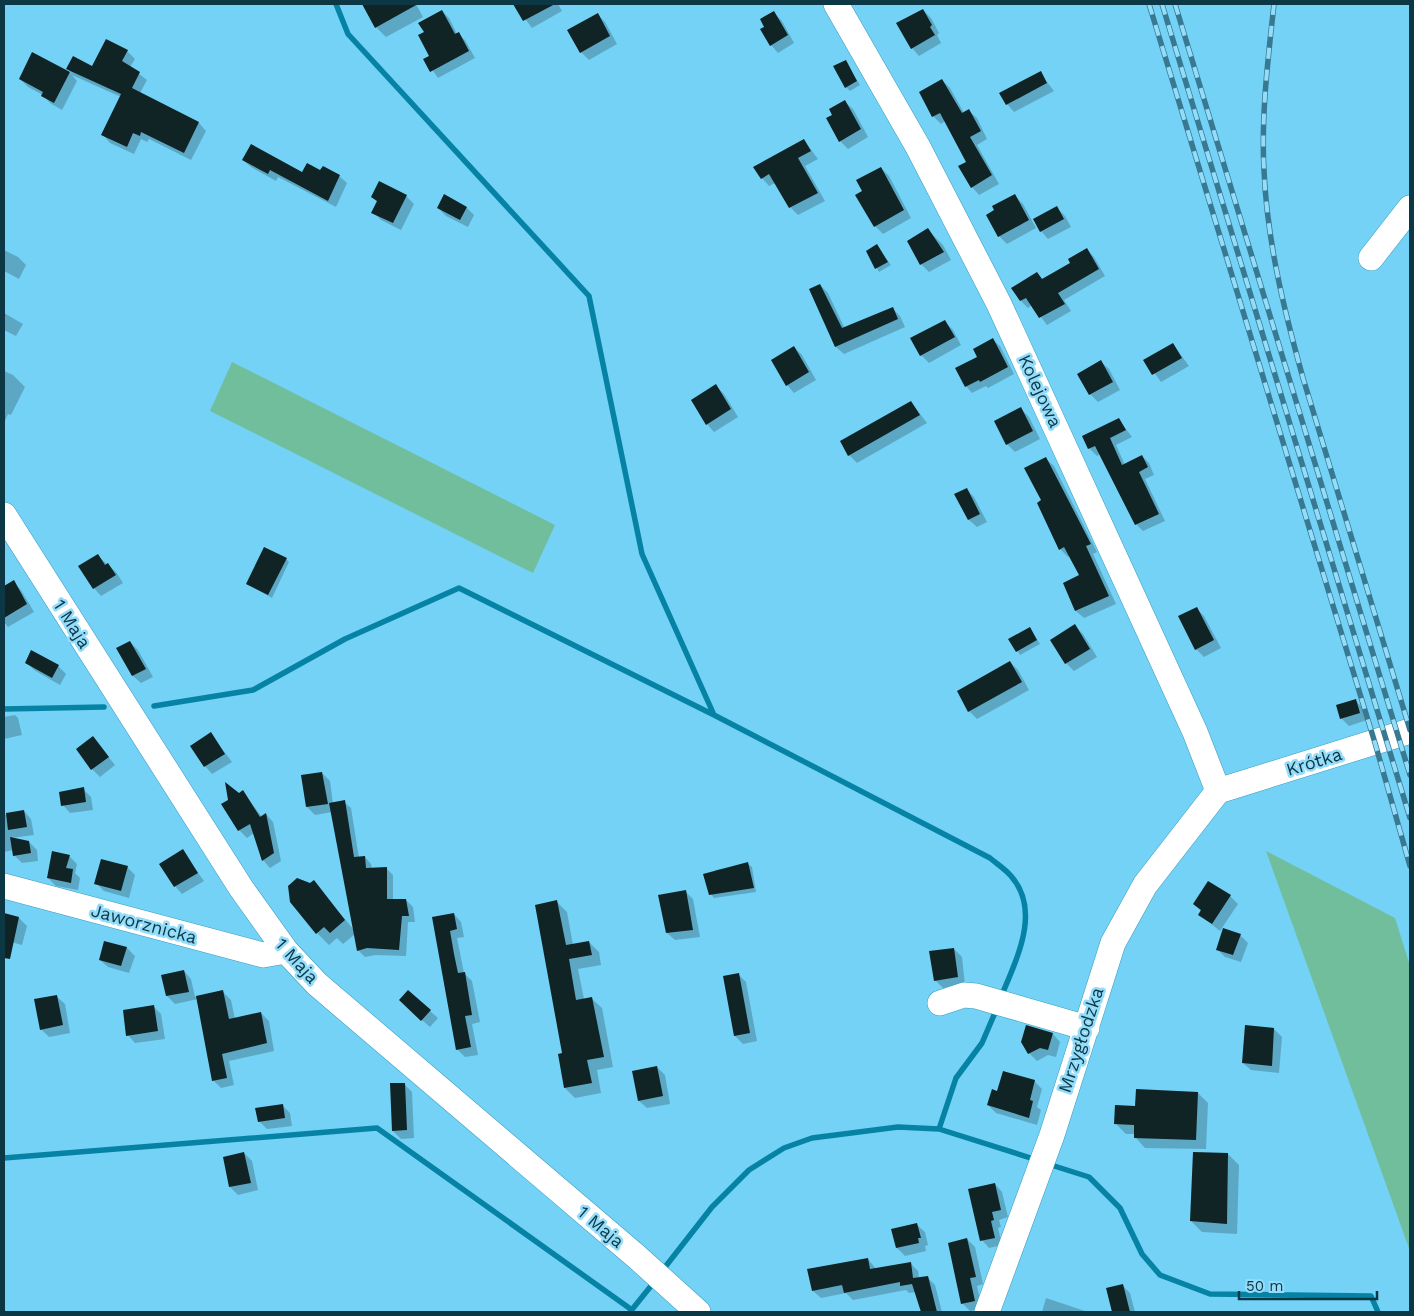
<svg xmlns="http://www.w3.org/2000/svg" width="1414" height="1316" font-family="'Work Sans',sans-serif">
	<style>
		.green { fill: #71be9d }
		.shadow { fill: #0003 }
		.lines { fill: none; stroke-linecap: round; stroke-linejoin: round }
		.stream { stroke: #0683a4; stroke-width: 5.5 }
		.building { fill: #102325 }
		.minor-casing { stroke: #399cbe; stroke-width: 26 }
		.minor { stroke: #fff; stroke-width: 25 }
		.rail-casing { stroke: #387991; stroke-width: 5.5 }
		.rail { stroke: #94ddfa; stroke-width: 4; stroke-dasharray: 11; stroke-linecap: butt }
		.labels { text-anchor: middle; stroke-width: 5; stroke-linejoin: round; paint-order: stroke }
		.street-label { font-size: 18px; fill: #0c3745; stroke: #94ddfa }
	</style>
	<rect width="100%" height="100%" fill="#73d2f6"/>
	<path class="green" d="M232 362 555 525 533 573 210 411Z
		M1266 851 1395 918 1410 966V1251Z"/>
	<path class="shadow" d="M366 4H416L423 17 386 37 376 27 364 5Z
		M524 4H558L562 11 532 28 517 8Z
		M923 10 931 18 939 33 937 35 941 43 919 56 912 48Z
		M442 11 449 18 457 34 465 40 475 58 438 78 425 59 431 56 425 33Z
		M774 13 782 21 794 43 778 53 771 45 766 28Z
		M597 14 605 22 617 44 589 60 581 52Z
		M107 40 127 51 135 59 130 67 147 80 140 93 199 123 206 131 191 160 149 139 147 142 141 139 134 154 110 143 103 135 121 97 72 75 77 81 62 110 50 103 43 95 28 87 20 79 33 54 72 74 68 69 92 67Z
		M845 61 860 85 850 91 846 87Z
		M1040 73 1054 91 1014 112 1007 104Z
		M942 80 950 88 964 113 969 111 977 118 987 139 977 145 999 184 979 195 972 187 967 162 945 121 941 124 933 116Z
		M845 102 853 109 868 137 848 149 840 141Z
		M804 140 818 159 805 166 825 201 798 215 790 207 775 183 769 186 762 178Z
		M243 160 303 174 321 172 339 176 347 183 336 207 278 177 276 181 251 167Z
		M881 168 889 176 911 218 883 234 875 226 864 192Z
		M406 196 414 204 401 230 381 220 373 212 378 202 373 197Z
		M1015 196 1023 204 1036 228 1007 244 999 236Z
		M438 208H467L474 215 468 227 446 216Z
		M1057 208 1065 216 1071 227 1048 239 1041 231Z
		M928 230 943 245 951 260 929 272 921 264Z
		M877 246 891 265 879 272 868 251Z
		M4 250 18 257 26 265 19 279 4 271Z
		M1087 250 1094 257 1105 276 1064 300 1071 311 1047 325 1032 305 1028 308 1021 301 1037 274 1043 280 1071 263Z
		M820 285 828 293 845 329 892 308 900 316 905 327 844 354 836 347 810 290Z
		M4 313 23 324 16 336 4 330Z
		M945 322 953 330 961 345 929 363 921 355Z
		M993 340 1000 346 1014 374 988 388 986 386 972 393 966 386 978 357Z
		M1173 344 1189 366 1161 382 1145 360Z
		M794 347 802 355 816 380 794 393 787 385Z
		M1101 362 1109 369 1120 390 1098 402 1090 394 1078 375Z
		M4 371 13 375 25 387 11 415 8 414 4 423Z
		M716 386 724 394 738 417 714 432 707 424Z
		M911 402 927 423 857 463 849 455Z
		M1021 409 1029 417 1040 439 1015 452 1007 444Z
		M1119 420 1132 437 1116 445 1125 465 1142 456 1149 463 1154 475 1145 479 1165 521 1143 531 1136 524 1100 454 1097 456 1090 449 1084 437Z
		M1046 459 1054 466 1097 552 1093 554 1116 604 1084 618 1076 611 1065 584 1081 576 1070 556 1068 557 1060 549 1043 501Z
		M966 489 974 497 987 522 977 527 969 520Z
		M98 556 116 572 123 583 101 596 94 588Z
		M286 559 289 562 272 598 247 584Z
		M13 582 21 590 34 612 8 627 4 622V588Z
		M1197 609 1204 616 1221 648 1204 657 1196 649Z
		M1075 626 1083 634 1097 657 1074 671 1066 663 1052 640Z
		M1030 628 1040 644 1020 655 1010 639Z
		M130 642 138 650 153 677 141 683 133 676 118 649Z
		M26 662 58 666 66 674 60 685 34 670Z
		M1010 662 1018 670 1029 690 977 719 969 711Z
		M1355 700 1363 708 1367 720 1349 726 1341 718Z
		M15 715 18 718 22 735 4 739V717Z
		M211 734 232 762 212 774 205 766Z
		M93 738 115 765 100 777 92 769Z
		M322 773 330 781 333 804 344 802 351 808 359 858 365 857 371 864 372 869 386 868 393 875V900H406L413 907 415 922H408L406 956 375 955 365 957 358 950 355 934 343 944 337 938 329 945 317 933 310 885 314 882 354 930 332 812 315 815 307 807Z
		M83 789 91 797 93 810 70 813 63 805Z
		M243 792 262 817 266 814 273 822 281 861 270 868 263 860 254 833 247 838 239 830V794Z
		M24 811 31 819 34 835 11 838 29 842 37 850 38 861 22 863 14 855 13 850 4 852V815Z
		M182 851 204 881 182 894 175 886Z
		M69 856 77 864 75 873 80 878 78 890 56 886 48 878Z
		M748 864 752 867 756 892 714 898 711 894 715 870Z
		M127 867 135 875 129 898 104 891 96 883Z
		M685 891 693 899 700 937 675 940 667 933Z
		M1230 896 1238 904 1220 931 1200 915 1202 912 1194 904Z
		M557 902 567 912 573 945 589 942 599 952 601 965 578 969 584 999 591 998 602 1008 613 1067 597 1070 601 1093 575 1098 565 1088 559 1055 564 1054Z
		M4 914 19 918 27 926 22 945 4 940Z
		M454 914 461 922 464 937 457 938 464 973 472 981 480 1022 472 1024 478 1055 465 1057 457 1049 434 918Z
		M1240 935 1248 943 1241 962 1225 957 1217 949Z
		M105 942 127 948 135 956 129 973 108 967 100 960Z
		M954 949 962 957 965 985 943 988 935 980Z
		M184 971 191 979 195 997 223 992 231 1000 235 1019 261 1013 269 1021 274 1051 229 1061 234 1085 221 1088 213 1080 198 999 175 1004 167 996Z
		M738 974 746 982 757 1041 743 1044 735 1036Z
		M57 997 65 1004 70 1033 49 1037 41 1029Z
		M153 1006 161 1014 165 1039 135 1043 128 1035Z
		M408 1008 430 1011 438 1018 430 1027Z
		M1274 1029 1282 1037 1279 1073 1251 1070 1243 1063Z
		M1053 1034 1060 1042 1056 1057 1048 1055 1037 1061 1029 1053Z
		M657 1067 665 1075 670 1104 647 1108 639 1101Z
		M1034 1081 1042 1089 1037 1107 1041 1110 1037 1125 996 1113 988 1105 998 1092Z
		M404 1084 412 1092 414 1138 401 1139 393 1131Z
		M1198 1093 1208 1103 1206 1149 1145 1148 1135 1137V1134H1126L1116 1124 1136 1108Z
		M282 1105 290 1113 292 1126 267 1129 259 1121Z
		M244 1153 252 1161 258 1190 238 1195 230 1187 225 1158Z
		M1228 1154 1239 1165 1237 1234 1202 1232 1191 1221Z
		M995 1184 1002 1192 1008 1217 999 1220 1001 1227 998 1228 1002 1245 989 1248 982 1240Z
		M917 1225 925 1232 928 1245 925 1246 926 1251 905 1256 897 1248 893 1230Z
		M967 1239 975 1247 983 1284 977 1286 982 1309 970 1311 962 1303Z
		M868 1259 876 1269 910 1263 918 1271 919 1278 927 1277 935 1285 942 1312H922L916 1292 909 1293 906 1290 853 1300 846 1293 821 1298 813 1291Z
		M1122 1285 1130 1293 1135 1312H1114L1107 1289Z
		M1046 1298 1088 1312H1042Z"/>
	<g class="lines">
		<path class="stream" d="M336 4 348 34 589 296 642 554 714 715
			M154 706 253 690 345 639 459 588 714 715 990 858C997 864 1005 869 1011 876 1042 911 1016 960 1001 997
			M4 709 104 707
			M939 1129 956 1078 982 1043 997 1008
			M4 1158 377 1128 632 1310
			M1048 1164 1089 1177 1120 1208 1142 1254 1160 1275 1210 1294 1371 1296 1378 1312
			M662 1271 712 1207 749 1170 784 1148 812 1138 898 1127 939 1129 1037 1160
			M630 1312 655 1281"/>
	</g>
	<path class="building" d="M362 4H418L375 28Z
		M513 4H555L523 21Z
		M923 9 932 25 930 27 935 35 911 49 896 23Z
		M442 10 455 34 459 32 469 51 430 72 423 59 429 56 418 35 424 32 418 23Z
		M774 11 788 35 770 46 760 29 764 27 760 19Z
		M598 13 610 36 580 53 567 30Z
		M106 39 128 50 122 61 140 72 132 88 199 122 184 153 141 132 140 136 133 133 127 147 101 135 121 94 66 69 73 56 92 66Z
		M32 52 70 72 54 103 41 96 43 92 19 79Z
		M846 60 857 81 845 88 833 66Z
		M1041 71 1047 83 1006 105 999 93Z
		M942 79 962 113 969 109 981 131 970 137 992 175 971 188 958 166 966 162 940 113 932 117 919 92Z
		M845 100 861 129 839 142 826 118 832 115 829 109Z
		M804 139 811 151 798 158 818 193 789 208 769 174 761 179 753 167Z
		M251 144 302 172 307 163 320 170 323 166 340 175 328 201 270 170 268 174 242 160Z
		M881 167 904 210 874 227 855 195 862 191 856 180Z
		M379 181 407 195 393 223 371 213 377 201 371 197Z
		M444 194 467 207 460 220 437 208Z
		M1015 194 1029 220 998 237 986 215 994 210 992 206Z
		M1057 206 1064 219 1040 232 1033 219Z
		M928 228 944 252 920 265 907 241Z
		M877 244 888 262 875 269 866 251Z
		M1087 248 1099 269 1058 293 1065 304 1039 318 1026 298 1020 301 1011 288 1037 272 1042 279 1070 263 1068 259Z
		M820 284 842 328 893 307 898 319 835 347 809 289Z
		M945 320 955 337 920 356 910 338Z
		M993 338 1008 367 980 382 979 380 965 387 955 368 977 357 973 349Z
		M1173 343 1182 358 1152 375 1143 360Z
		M794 346 809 372 786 386 771 360Z
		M1101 360 1113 382 1089 395 1077 374Z
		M716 384 731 409 706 425 691 400Z
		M911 401 920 415 848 456 840 441Z
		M1021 407 1033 431 1006 445 994 421Z
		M1119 418 1126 430 1110 438 1122 465 1142 455 1148 467 1139 472 1159 514 1135 525 1095 446 1088 449 1082 436Z
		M1046 457 1091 544 1086 546 1109 596 1075 611 1063 583 1079 575 1064 547 1059 550 1037 503 1041 500 1024 468Z
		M967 488 980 514 968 520 954 494Z
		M264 547 287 558 268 595 246 584Z
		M98 554 105 565 108 563 116 575 93 589 78 566Z
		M14 580 27 604 4 618V586Z
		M1197 607 1214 640 1195 650 1178 616Z
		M1075 624 1090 649 1065 664 1050 640Z
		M1030 627 1037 640 1016 652 1008 639Z
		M130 641 146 669 132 676 116 648Z
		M31 650 59 665 52 678 25 663Z
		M1010 661 1022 682 968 712 957 691Z
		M1356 699 1360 713 1340 719 1336 705Z
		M211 732 225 754 204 767 190 746Z
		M93 736 109 757 91 770 76 749Z
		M322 772 328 804 306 807 301 775Z
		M225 782 239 793 243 790 260 817 266 813 274 853 262 861 250 824 238 831 221 804 228 800Z
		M84 787 86 802 61 806 59 792Z
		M345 800 354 857 365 856 366 868 387 867V899H406L409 916H402L399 950 367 948 357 951 329 803Z
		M24 810 27 827 8 830 6 813Z
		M10 837 29 841 31 853 13 856Z
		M183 849 198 873 174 887 159 864Z
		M52 851 70 855 66 868 73 869 71 883 47 878Z
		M101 859 128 866 121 891 94 884Z
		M748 862 754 888 709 895 703 874Z
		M297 878 310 883 314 880 345 920 330 933 324 927 316 934 290 902 288 886Z
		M1208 881 1231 895 1212 924 1198 915 1201 910 1193 904Z
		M686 890 693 930 666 933 658 895Z
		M557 900 566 945 589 941 592 955 569 959 576 1000 592 997 604 1057 587 1060 592 1083 564 1088 558 1054 562 1053 535 905Z
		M4 913 19 917 10 959 4 958Z
		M454 913 457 929 450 931 454 954 458 973 465 972 472 1015 465 1016 471 1047 456 1050 432 917Z
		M1223 928 1241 934 1233 955 1216 950Z
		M104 941 127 947 121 966 99 960Z
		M954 948 958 977 934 981 929 951Z
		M184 970 189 992 166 996 161 975Z
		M739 973 750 1033 734 1036 723 976Z
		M223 990 229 1019 261 1012 267 1043 222 1054 227 1078 212 1081 196 996Z
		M408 990 431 1010 421 1021 399 1000Z
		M57 995 63 1025 40 1030 34 999Z
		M154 1005 158 1031 126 1036 123 1010Z
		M1026 1025 1053 1033 1048 1050 1040 1048 1028 1054 1021 1042Z
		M1245 1025 1274 1028 1272 1066 1242 1063Z
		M657 1066 663 1096 638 1101 632 1071Z
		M1003 1071 1035 1080 1030 1100 1033 1101 1029 1118 987 1105 992 1089 997 1091Z
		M390 1083H405L407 1130 392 1131Z
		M1136 1089 1198 1092 1196 1140 1134 1138V1125L1114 1124 1115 1105 1135 1106Z
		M283 1104 285 1118 258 1122 255 1108Z
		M244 1152 251 1183 229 1187 223 1157Z
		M1193 1152 1228 1153 1227 1224 1190 1221Z
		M995 1183 1001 1210 992 1212 994 1220 991 1221 995 1238 980 1241 968 1189Z
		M917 1223 921 1238H918L919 1243 896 1248 891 1229Z
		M967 1238 976 1277 970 1278 975 1301 961 1304 948 1243Z
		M868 1258 870 1269 911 1262 913 1278 928 1276 937 1312H921L912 1284 900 1286V1282L844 1293 842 1285 812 1291 807 1269Z
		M1123 1284 1130 1312H1112L1106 1288Z"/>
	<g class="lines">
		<defs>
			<path id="minor" d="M836 4 918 147 999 304 1195 732 1218 791
				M1371 258 1410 208
				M4 515 241 888 286 951 317 984 637 1257 698 1312
				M1218 791 1410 731
				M4 886 263 955 286 951
				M940 1003 964 995 976 996 1087 1028
				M987 1312 1052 1135 1113 943 1145 885 1218 791"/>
		</defs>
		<use href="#minor" class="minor-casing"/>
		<use href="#minor" class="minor"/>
		<defs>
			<path id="rail" d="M1149 4 1375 743 1410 866
				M1162 4 1410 818
				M1175 4 1410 775
				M1274 4C1268 59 1261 115 1264 170 1267 241 1284 310 1303 378L1410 730"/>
		</defs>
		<use href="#rail" class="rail-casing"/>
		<use href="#rail" class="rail"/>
	</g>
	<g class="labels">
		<g class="street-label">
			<text transform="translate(1040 391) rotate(65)" y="6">Kolejowa</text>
			<text transform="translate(72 624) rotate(58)" y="6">1 Maja</text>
			<text transform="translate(1314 762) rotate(-17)" y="6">Krótka</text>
			<text transform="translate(144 924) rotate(15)" y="6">Jaworznicka</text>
			<text transform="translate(297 961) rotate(48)" y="6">1 Maja</text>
			<text transform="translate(1081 1040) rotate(-72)" y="6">Mrzygłodzka</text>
			<text transform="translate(601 1227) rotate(40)" y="6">1 Maja</text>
		</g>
	</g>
	<rect width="1414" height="1316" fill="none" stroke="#0c3745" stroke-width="10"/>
	<path d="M1239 1291v8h138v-8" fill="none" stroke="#0c3745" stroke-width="2.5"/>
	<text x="1246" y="1291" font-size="15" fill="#0c3745" stroke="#94ddfa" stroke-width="4" paint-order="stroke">50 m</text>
</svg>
